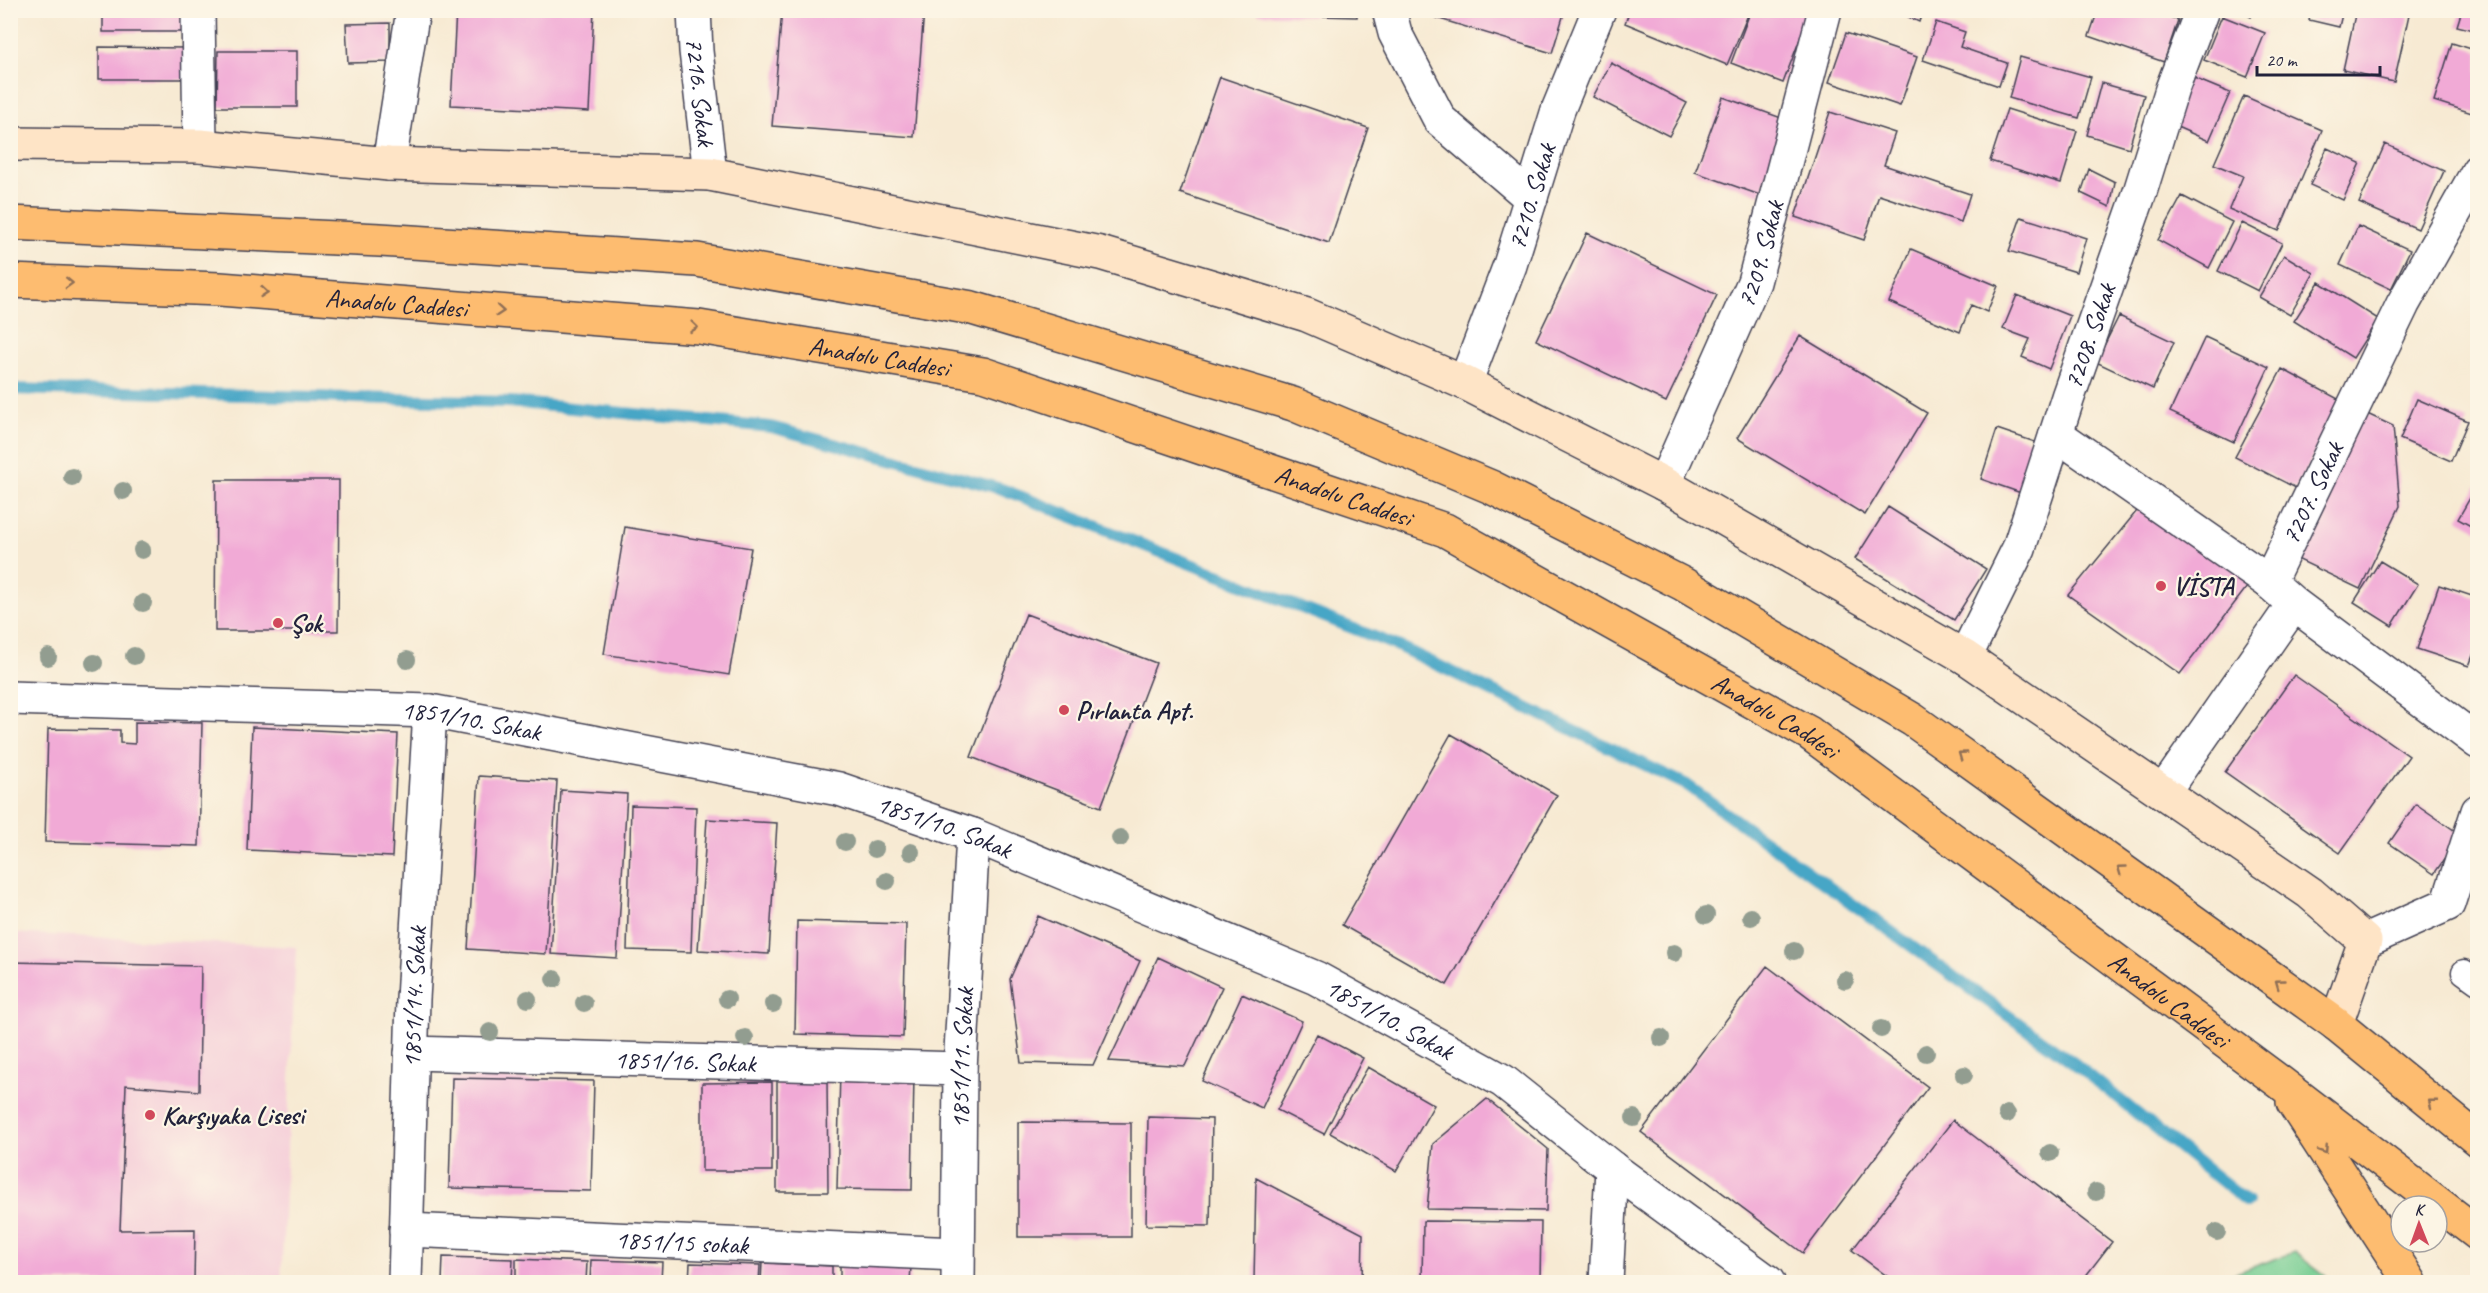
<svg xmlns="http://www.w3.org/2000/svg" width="2488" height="1293" font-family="Caveat,sans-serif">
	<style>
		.built { fill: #f5cfd9 }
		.green { fill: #77ce93; stroke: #4c7867; stroke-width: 1.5 }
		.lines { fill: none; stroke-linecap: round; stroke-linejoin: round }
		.stream { stroke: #47a6c6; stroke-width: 12 }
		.building { fill: #f1aad6 }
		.lane-casing { stroke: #424052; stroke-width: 27 }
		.street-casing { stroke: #424052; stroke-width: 36 }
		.secondary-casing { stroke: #424052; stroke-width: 36 }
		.highway-casing { stroke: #424052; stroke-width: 36 }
		.lane { stroke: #fff; stroke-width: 24 }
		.street { stroke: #fff; stroke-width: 33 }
		.secondary { stroke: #fee4c6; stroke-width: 33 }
		.highway { stroke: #fdbc70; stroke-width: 33 }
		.tree { fill: #929d90 }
		.oneway { stroke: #906f56 }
		.poi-dot { fill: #d1495b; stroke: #fcf5e5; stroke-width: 2 }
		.labels { text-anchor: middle; stroke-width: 4.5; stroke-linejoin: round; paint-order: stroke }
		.street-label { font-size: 26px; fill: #22223b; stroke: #fcf5e5 }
		.poi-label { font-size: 26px; font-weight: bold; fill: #22223b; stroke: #fcf5e5; text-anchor: start }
	</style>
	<rect width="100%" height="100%" fill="#fcf5e5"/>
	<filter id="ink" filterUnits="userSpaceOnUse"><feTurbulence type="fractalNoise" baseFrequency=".0167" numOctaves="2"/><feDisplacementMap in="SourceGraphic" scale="12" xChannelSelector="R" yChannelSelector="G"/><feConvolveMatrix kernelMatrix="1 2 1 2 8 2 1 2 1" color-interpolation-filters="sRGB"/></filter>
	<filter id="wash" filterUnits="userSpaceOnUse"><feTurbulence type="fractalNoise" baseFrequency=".008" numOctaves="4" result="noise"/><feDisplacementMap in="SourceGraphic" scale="24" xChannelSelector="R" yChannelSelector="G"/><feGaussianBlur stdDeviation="1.35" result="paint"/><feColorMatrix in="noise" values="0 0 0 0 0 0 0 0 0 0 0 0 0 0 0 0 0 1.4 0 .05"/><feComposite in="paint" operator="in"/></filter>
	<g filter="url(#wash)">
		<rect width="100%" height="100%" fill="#f7ead3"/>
		<path class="built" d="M10 933 296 947 281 1282H11Z"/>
		<path class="green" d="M2294 1252 2333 1282H2211Z"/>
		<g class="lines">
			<path class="stream" d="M10 389 509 402 771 427 1002 489 1400 647 1687 785 2074 1063 2247 1202"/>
		</g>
		<g id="blocks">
			<path class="building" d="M103 10H188V32H103Z
				M456 10H594L589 112 451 105Z
				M782 10H924L914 137 772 126Z
				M1228 10H1249V14L1228 12Z
				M1258 10H1314V16L1258 14Z
				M1321 10H1357V17L1320 16Z
				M1410 10H1565L1552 53Z
				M1630 10H1750L1727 65 1625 23Z
				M1751 10H1811L1783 83 1731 63Z
				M1894 10H1923L1919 22Z
				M2098 10H2151L2178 20 2164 62 2089 36Z
				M2238 10H2255L2251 17Z
				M2311 10H2343L2339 27 2309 20Z
				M2356 10H2410L2394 82 2343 70Z
				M2462 10H2478V31L2457 26Z
				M2222 16 2265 33 2247 77 2204 60Z
				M1936 22 1965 32 1960 47 2007 63 1999 86 1923 60Z
				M390 23V62L348 63 346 24Z
				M1846 33 1917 57 1900 106 1829 82Z
				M2452 43 2478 51V115L2434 101Z
				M99 47 185 48V79H99Z
				M218 51H297V107H217Z
				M2020 57 2091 77 2079 118 2009 98Z
				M1611 63 1687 103 1669 136 1593 97Z
				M2189 76 2230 93 2209 141 2168 123Z
				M1220 77 1368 128 1329 243 1180 193Z
				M2101 83 2144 95 2129 148 2087 135Z
				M2244 96 2322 130 2279 231 2229 209 2243 176 2214 164Z
				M1723 97 1787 120 1760 195 1695 172Z
				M2007 109 2077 131 2061 183 1990 161Z
				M1830 112 1895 133 1884 165 1970 194 1961 222 1879 195 1864 240 1795 217Z
				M2385 144 2444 171 2418 229 2359 203Z
				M2327 148 2360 163 2343 200 2310 185Z
				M2089 169 2115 182 2110 207 2081 193Z
				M2182 196 2232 222 2209 268 2158 240Z
				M2021 217 2086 238 2076 272 2009 251Z
				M2242 223 2282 243 2258 291 2218 271Z
				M2358 226 2410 250 2391 289 2340 265Z
				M1587 233 1717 295 1666 402 1536 340Z
				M1911 249 1998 286 1987 312 1971 305 1960 332 1889 302Z
				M2284 255 2314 273 2290 315 2259 297Z
				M2319 282 2378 319 2353 358 2294 321Z
				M2017 295 2070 316 2049 369 2022 357 2030 339 2003 329Z
				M2119 316 2174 342 2153 389 2096 362Z
				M1800 336 1927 413 1865 515 1737 438Z
				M2205 337 2269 367 2234 442 2170 412Z
				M2282 369 2342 401 2296 488 2235 457Z
				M2417 399 2468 421 2451 461 2400 439Z
				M2363 412 2393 426 2400 506 2360 589 2293 557Z
				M1997 429 2041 444 2024 494 1981 479Z
				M216 480H339L338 631H215Z
				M2478 484V530L2458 519Z
				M2145 501 2254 578 2180 674 2068 595Z
				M1888 507 1986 569 1954 620 1855 559Z
				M625 527 751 548 729 675 604 654Z
				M2380 561 2418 584 2392 626 2354 602Z
				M2439 585 2478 598V642L2469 666 2417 649Z
				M1026 614 1156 663 1101 807 971 757Z
				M2294 675 2409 756 2340 853 2225 772Z
				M135 722 202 723 199 846 45 842 48 729 120 730V743L135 744Z
				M252 727 398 734 392 857 247 850Z
				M1451 734 1557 795 1447 985 1342 925Z
				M479 776 557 781 546 954 468 949Z
				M561 790 627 794 617 958 551 954Z
				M2416 804 2461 835 2434 874 2389 843Z
				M631 805 696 807 691 952 627 950Z
				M707 819 777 823 769 954 698 950Z
				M1038 916 1140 961 1093 1065 1021 1063 1010 979Z
				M797 921 906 924 903 1037 795 1034Z
				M1158 957 1222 987 1185 1066 1109 1061Z
				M10 962 201 966 199 1091 126 1085 120 1230 195 1229 194 1282H10Z
				M1767 966 1928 1087 1803 1253 1641 1132Z
				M1242 994 1302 1021 1262 1108 1202 1081Z
				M1317 1034 1363 1058 1324 1134 1277 1110Z
				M1368 1067 1434 1105 1396 1171 1330 1133Z
				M840 1072 914 1074 912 1190 837 1189Z
				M452 1078 594 1081 591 1191 449 1188Z
				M777 1078H827L828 1192H777Z
				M772 1082V1171H702V1083Z
				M1487 1099 1548 1149 1546 1211 1427 1209 1433 1144Z
				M1148 1117 1212 1119 1210 1226 1146 1225Z
				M1953 1120 2112 1242 2081 1282H1895L1852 1250Z
				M1018 1122 1131 1123V1237H1018Z
				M1256 1178 1363 1234 1362 1282H1254Z
				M1423 1221 1541 1222 1540 1282H1422Z
				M443 1257 513 1259 512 1282H442Z
				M516 1259 587 1262 586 1282H516Z
				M591 1260 662 1262 661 1282H590Z
				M690 1263 760 1265 759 1282H689Z
				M762 1263 832 1266V1282H761Z
				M840 1263 911 1266 910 1282H840Z"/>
		</g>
	</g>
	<g filter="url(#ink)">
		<use href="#blocks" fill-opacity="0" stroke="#424052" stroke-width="1.5"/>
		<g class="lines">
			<defs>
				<path id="lane" d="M2464 972 2478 982"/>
				<g id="street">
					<path d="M198 10 200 146"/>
					<path id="s1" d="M694 10 696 51 710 174"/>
					<path d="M1389 10 1395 33 1440 120 1531 198"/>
					<path d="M389 164 413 10"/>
					<path id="s2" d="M1465 383 1510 265 1558 110 1599 10"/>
					<path d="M2056 434 2269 582"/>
					<path id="s3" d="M1664 484 1754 282 1825 10"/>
					<path d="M2294 604 2478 742"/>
					<path id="s4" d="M1965 657 2019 548 2068 397 2140 192 2172 89 2202 10"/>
					<path id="s5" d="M10 698 430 711 839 789 973 835 1316 978 1503 1081 1612 1168 1768 1282"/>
					<path id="s6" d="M2164 791 2294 604 2269 582 2403 304 2478 171"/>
					<path d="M2365 941 2448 904 2478 811"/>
					<path id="s7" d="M411 1053 960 1069"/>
					<path id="s8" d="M406 1230 957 1254"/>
					<path id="s9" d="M405 1282 413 999 430 711"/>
					<path id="s10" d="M958 1282 960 1069 973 835"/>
					<path d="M1606 1282 1612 1168"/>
				</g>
				<path id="secondary" d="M10 144 200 146 389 164 710 174 1100 253 1307 315 1465 383 1664 484 1965 657 2310 893 2365 941 2336 1024"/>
				<g id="highway">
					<path d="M10 223 380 240 697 260 972 308 1293 404 1491 487 1683 584 1913 720 2336 1024 2478 1140"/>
					<path id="s11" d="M10 281 220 289 699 327 983 374 1445 530 1809 733 2281 1083 2478 1234"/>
					<path d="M2293 1102 2410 1282"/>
				</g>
			</defs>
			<use href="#lane" class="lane-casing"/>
			<use href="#street" class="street-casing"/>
			<use href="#secondary" class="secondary-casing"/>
			<use href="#highway" class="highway-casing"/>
			<use href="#lane" class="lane"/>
			<use href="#street" class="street"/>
			<use href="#secondary" class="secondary"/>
			<use href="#highway" class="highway"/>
		</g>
		<g class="tree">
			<circle cx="72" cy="477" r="9"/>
			<circle cx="123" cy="491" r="9"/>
			<circle cx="142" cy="550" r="9"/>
			<circle cx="143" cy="603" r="9"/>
			<circle cx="134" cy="656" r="9"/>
			<circle cx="48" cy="657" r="9"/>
			<circle cx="407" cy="660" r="9"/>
			<circle cx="94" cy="663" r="9"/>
			<circle cx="1120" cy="838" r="9"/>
			<circle cx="845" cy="842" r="9"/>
			<circle cx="875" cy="849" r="9"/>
			<circle cx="911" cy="852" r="9"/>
			<circle cx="887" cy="881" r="9"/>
			<circle cx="1706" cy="915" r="9"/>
			<circle cx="1751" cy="917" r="9"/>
			<circle cx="1794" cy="951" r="9"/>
			<circle cx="1674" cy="953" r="9"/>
			<circle cx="554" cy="979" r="9"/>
			<circle cx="1845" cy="980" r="9"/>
			<circle cx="528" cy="999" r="9"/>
			<circle cx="727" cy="999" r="9"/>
			<circle cx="584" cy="1003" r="9"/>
			<circle cx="773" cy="1004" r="9"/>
			<circle cx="1881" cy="1029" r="9"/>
			<circle cx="490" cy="1032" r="9"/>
			<circle cx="745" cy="1038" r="9"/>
			<circle cx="1661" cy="1038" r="9"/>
			<circle cx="1926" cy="1053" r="9"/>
			<circle cx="1964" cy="1075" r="9"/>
			<circle cx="2007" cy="1114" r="9"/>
			<circle cx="1634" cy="1118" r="9"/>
			<circle cx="2050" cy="1153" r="9"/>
			<circle cx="2096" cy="1192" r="9"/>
			<circle cx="2217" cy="1232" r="9"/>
		</g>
		<defs><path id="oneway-chevron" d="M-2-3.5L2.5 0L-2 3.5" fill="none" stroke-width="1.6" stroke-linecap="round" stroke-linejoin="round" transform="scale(1.5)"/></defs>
		<g class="oneway">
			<use href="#oneway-chevron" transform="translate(69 283) rotate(2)"/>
			<use href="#oneway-chevron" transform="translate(264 292) rotate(5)"/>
			<use href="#oneway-chevron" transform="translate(500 311) rotate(5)"/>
			<use href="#oneway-chevron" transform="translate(694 327) rotate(6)"/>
			<use href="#oneway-chevron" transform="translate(1962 755) rotate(-144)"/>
			<use href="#oneway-chevron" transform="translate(2121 869) rotate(-144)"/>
			<use href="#oneway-chevron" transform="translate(2279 983) rotate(-144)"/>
			<use href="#oneway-chevron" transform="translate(2432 1103) rotate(-141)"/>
			<use href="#oneway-chevron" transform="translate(2324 1150) rotate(57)"/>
		</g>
	</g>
	<g class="poi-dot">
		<circle cx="2161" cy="586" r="6"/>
		<circle cx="278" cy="623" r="6"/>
		<circle cx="1064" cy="710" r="6"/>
		<circle cx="150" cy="1115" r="6"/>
	</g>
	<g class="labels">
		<g class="street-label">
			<text dy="9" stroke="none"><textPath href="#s1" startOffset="82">7216. Sokak</textPath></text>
			<text dy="9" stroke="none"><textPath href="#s2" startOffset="198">7210. Sokak</textPath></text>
			<text dy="9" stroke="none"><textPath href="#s3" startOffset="250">7209. Sokak</textPath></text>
			<text dy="9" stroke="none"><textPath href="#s11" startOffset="387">Anadolu Caddesi</textPath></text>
			<text dy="9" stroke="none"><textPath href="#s4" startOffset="345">7208. Sokak</textPath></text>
			<text dy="9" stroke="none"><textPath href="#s11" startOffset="873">Anadolu Caddesi</textPath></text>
			<text dy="9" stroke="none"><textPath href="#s6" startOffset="360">7207. Sokak</textPath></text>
			<text dy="9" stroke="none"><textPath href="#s11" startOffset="1359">Anadolu Caddesi</textPath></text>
			<text dy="9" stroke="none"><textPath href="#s11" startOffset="1845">Anadolu Caddesi</textPath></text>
			<text dy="9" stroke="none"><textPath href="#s5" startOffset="462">1851/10. Sokak</textPath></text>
			<text dy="9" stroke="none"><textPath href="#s5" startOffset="948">1851/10. Sokak</textPath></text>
			<text dy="9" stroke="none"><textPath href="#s9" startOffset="285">1851/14. Sokak</textPath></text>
			<text dy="9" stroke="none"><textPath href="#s11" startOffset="2331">Anadolu Caddesi</textPath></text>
			<text dy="9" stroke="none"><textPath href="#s5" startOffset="1434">1851/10. Sokak</textPath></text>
			<text dy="9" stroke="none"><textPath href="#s10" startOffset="224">1851/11. Sokak</textPath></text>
			<text dy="9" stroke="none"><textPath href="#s7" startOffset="274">1851/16. Sokak</textPath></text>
			<text dy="9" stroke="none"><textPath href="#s8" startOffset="276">1851/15 sokak</textPath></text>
		</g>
		<g class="poi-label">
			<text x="2173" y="595">VİSTA</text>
			<text x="290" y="632">Şok</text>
			<text x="1076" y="719">Pırlanta Apt.</text>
			<text x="162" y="1124">Karşıyaka Lisesi</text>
		</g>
	</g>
	<rect width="2488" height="1293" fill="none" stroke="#fcf5e5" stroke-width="36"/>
	<g transform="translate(2419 1224) rotate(359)"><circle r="28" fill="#fcf5e5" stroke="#a5a1a1" stroke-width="1.5"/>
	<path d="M0-4.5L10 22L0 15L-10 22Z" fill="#d1495b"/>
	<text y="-9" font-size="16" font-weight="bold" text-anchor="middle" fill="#22223b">K</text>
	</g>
	<path d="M2257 66v9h123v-9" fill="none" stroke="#22223b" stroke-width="3"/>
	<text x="2266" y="66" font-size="18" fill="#22223b" stroke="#fcf5e5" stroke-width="4.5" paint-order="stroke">20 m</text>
</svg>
